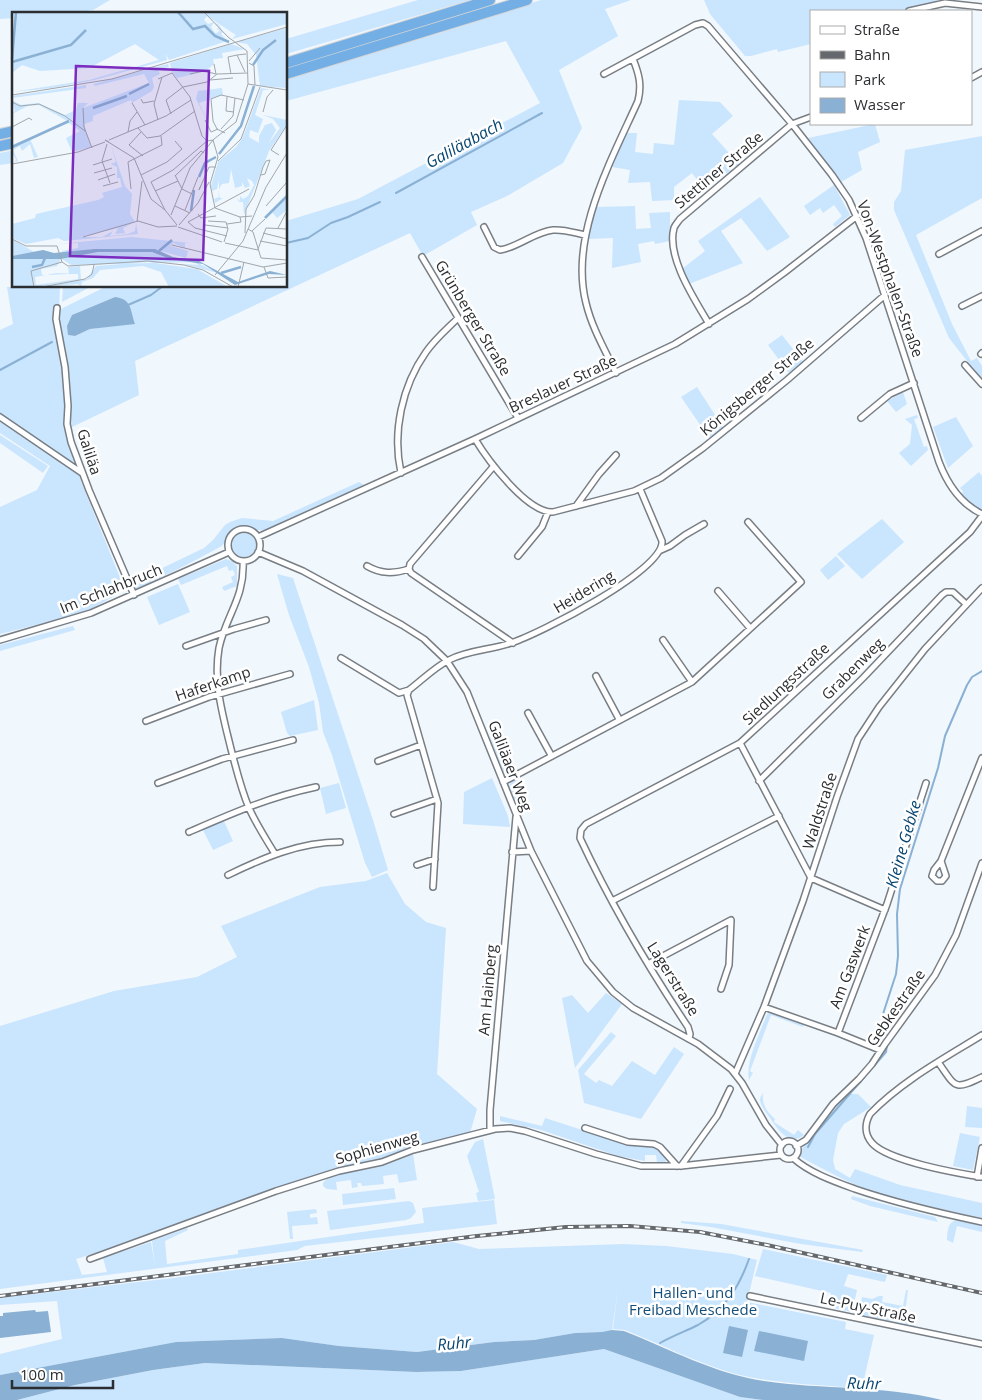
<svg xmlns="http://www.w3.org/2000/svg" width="982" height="1400" font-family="'Open Sans',sans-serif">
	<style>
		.green { fill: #cae5fe; fill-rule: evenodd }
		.water { fill: #8ab0d3 }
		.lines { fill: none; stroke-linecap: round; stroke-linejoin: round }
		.stream { stroke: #8ab0d3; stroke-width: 2 }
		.minor-casing { stroke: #787e84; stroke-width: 8 }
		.motorway-casing { stroke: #d5d5d6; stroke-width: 12 }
		.minor { stroke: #fff; stroke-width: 5 }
		.motorway { stroke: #73afe5; stroke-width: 10 }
		.rail-casing { stroke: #65696d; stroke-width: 4 }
		.rail { stroke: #fff; stroke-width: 2; stroke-dasharray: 5.5; stroke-linecap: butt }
		.labels { text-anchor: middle; stroke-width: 5; stroke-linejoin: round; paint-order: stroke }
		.street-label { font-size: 15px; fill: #2b2e30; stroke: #fff }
		.park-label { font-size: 15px; fill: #144e7b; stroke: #fff }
		.water-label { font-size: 16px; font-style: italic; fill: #074672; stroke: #fff }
		.inset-river { fill: none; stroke: #8ab0d3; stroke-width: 2.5 }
		.inset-road { fill: none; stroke: #a1a7ab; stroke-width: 1 }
		.view { fill: #7b2cbf; fill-opacity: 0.15; stroke: #7b2cbf; stroke-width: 2.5 }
		.inset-edge { fill: none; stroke: #2b2e30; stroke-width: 2.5 }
	</style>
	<rect width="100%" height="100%" fill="#f0f7fd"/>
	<path class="green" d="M0 0H110L93 10 65 14H14V18L0 19Z
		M418 0H470L286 54V39Z
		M541 0H631L605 9 618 36 559 70 582 128 563 163 507 196 471 212 477 225 423 256 410 233 135 361 139 395 72 427 81 481 125 590 84 613 0 634V507L37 490 50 466 0 433V330L13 324 7 287 60 286 59 310 107 286H286V221L358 199 540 103 506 41 286 101V77L437 34ZM115 297 120 325 90 329 75 336 68 335 72 315Z
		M704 0H937V2L901 11H811V44L778 52 777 49 751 56H745L710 14Z
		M679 100 720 102 733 116 712 134 739 164 705 190 692 173 674 187V200L652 201 650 182 628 183 630 170 612 167 626 133H637L635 152 653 154 654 143 674 145Z
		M875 124 880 142 858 152 862 170 841 182 808 138Z
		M982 136V198L916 235 952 324 971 361 977 358 982 366V380L949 338 894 210V202L901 191 905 150Z
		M14 150V163L0 165V153Z
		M834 185 850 215 835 227 833 224 842 216 834 205 823 213 820 208 810 215 804 206Z
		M760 197 790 237 767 251 741 218 721 231 743 263 689 284 682 269 705 251 698 241Z
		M635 206 636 229 651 228 649 213 670 212V241L655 244 654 241 638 244 641 262 612 268 613 238 587 239 588 232 596 207Z
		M63 286H92L62 302Z
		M782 335 803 362 789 373 768 345Z
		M697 387 724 429 710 439 681 397Z
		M903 392 907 404 896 412 887 401Z
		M917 415 918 418 914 419 924 447 927 446 928 450 911 466 899 453 910 444 912 425 905 419Z
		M956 417 973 446 948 468 933 427Z
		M0 435 48 466 43 473 0 443Z
		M979 472 982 476V509L975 507 962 494 963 491 960 488Z
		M359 482 364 485 267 530C256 533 248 523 237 527 227 531 228 543 220 547 193 562 165 576 136 589L134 585 154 572 204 548 213 540 225 525 230 522 242 518 273 521Z
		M882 519 904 542 862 579 837 554Z
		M232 545a12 12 0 1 1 24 0a12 12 0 1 1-24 0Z
		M836 556 845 566 828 580 820 570Z
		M226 559 232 561 237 566V586L224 591 222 587 233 582 231 577 235 575 233 570 229 571 227 566 181 585 178 579Z
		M277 574 293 578 373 820 388 870 372 877 365 863 332 755 323 732 319 703 309 667 289 615Z
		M178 584 190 612 159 625 147 597Z
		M73 626 75 630 0 651V645Z
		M314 700 318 730 290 736 287 733 281 712Z
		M489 736 514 772 508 775 504 773Z
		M519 777V812L509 786 512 781Z
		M492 778 508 816 510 827 463 824 464 792Z
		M339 783 346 808 326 814 320 788Z
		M223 819 233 841 213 850 202 828Z
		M387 873 405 904 426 922 446 928 437 1074 477 1109 470 1133 407 1150 381 1159 339 1169 289 1185 243 1200 133 1242 76 1259 82 1275 107 1272 103 1258 151 1242 155 1266 152 1241 187 1228 188 1230 165 1241 167 1264 238 1254V1250L424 1223 422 1208 494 1200 497 1224 305 1246 297 1250 0 1289V1026L114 991 197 977 237 957 221 926 320 887 366 881Z
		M606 993 622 1004 575 1068 562 998 572 995 588 1013Z
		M772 1011 804 1023 803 1027 771 1015 750 1071 753 1073 749 1080C745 1061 761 1032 767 1014Z
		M611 1032 616 1036 584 1074 596 1083 599 1080 612 1086 632 1061 655 1075 674 1047 684 1054 641 1119 584 1103 578 1070Z
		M763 1092C762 1104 765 1110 775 1119L774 1122 794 1135 798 1130 804 1135C790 1147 777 1129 770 1118 766 1113 760 1105 760 1099 760 1098 763 1093 763 1092Z
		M845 1094H858L871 1107 844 1124 838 1133 833 1160 835 1169 850 1178 855 1169 900 1185 982 1203V1218C940 1208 894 1202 854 1184 836 1176 817 1166 799 1156L801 1150 834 1106Z
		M967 1106 982 1108V1128L965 1127Z
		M500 1116 542 1126 545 1118 629 1145H651L665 1155 666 1162H657L656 1155H645V1161L618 1156 541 1130 500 1121Z
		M960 1133 980 1137 973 1170 953 1166Z
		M483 1139 495 1199 478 1201 476 1193 479 1192 467 1156 475 1142Z
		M413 1154 417 1180 399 1183 397 1174 383 1176 384 1184 362 1186 361 1183H357L358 1187 352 1188 351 1180 336 1182 337 1190 327 1189 323 1186V1183C333 1169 373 1167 391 1163 398 1160 406 1157 413 1154Z
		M394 1188 396 1199 343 1205 342 1194Z
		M852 1196 935 1217 938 1222 870 1206 851 1199Z
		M409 1201 413 1203 416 1212 411 1218 406 1220 330 1230 327 1211Z
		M316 1209 317 1213 310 1214V1218L317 1217 318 1224 292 1226 293 1239H290L287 1212Z
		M956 1220 982 1226V1232L957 1226 953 1243 947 1240V1237C948 1229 948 1223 956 1220Z
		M681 1221 721 1224 863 1250 862 1252 801 1244 711 1227 681 1223Z
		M453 1242 479 1249 623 1244 666 1246 733 1254 757 1260 747 1302 846 1322 845 1329 874 1335 862 1388C818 1385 774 1384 732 1373 695 1362 660 1344 625 1330L613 1329 618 1288 612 1330 602 1332 575 1333 534 1340 494 1342 417 1352 339 1346 282 1338 176 1342 0 1375V1354L62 1339 57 1301 0 1305V1298L173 1278Z
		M763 1249 887 1275 885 1282 848 1274 844 1286 857 1290 852 1312 829 1307 831 1293 755 1276Z
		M906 1290H908L905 1313 916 1318 914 1328 863 1316 860 1311 862 1297 872 1299 879 1296H883L882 1302 903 1306Z
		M604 1349 740 1397 763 1400H17L75 1385 153 1370 205 1363 416 1372 461 1371Z"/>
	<path class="water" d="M115 297C132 299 130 310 135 324L90 329 75 336 68 335 67 326 72 315Z
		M35 1310 36 1312 48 1311 51 1332 0 1338V1316H3V1313Z
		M729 1326 748 1330 742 1357 723 1353Z
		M612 1330 624 1331C670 1349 715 1374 764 1381 823 1390 883 1385 942 1400H763L740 1397 604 1349 461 1371 416 1372 205 1363 153 1370 75 1385 17 1400H0V1375L176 1342 282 1338 339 1346 417 1352 494 1342 534 1340 575 1333 602 1332Z
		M759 1331 808 1341 804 1361 754 1351Z"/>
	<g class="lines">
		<path class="stream" d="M396 193 542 113
			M286 243 308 238 331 223 348 217 380 202
			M128 305 151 295 163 286
			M0 370 52 342
			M886 1034 883 1014 896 974 898 956 897 914 900 889 938 768 945 736 967 685 972 677 982 671
			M808 1147 815 1134 886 1052 887 1045
			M660 1343C672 1336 686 1331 698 1325 725 1310 739 1287 749 1259"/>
		<defs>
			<path id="minor" d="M909 11 945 3 982 7
				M604 74 695 25 703 23 708 26 792 124 832 175 849 200 866 238 939 462C947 483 961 504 982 514
				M971 78 982 72
				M484 227 494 247 500 250C519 247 534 232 553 230 564 229 575 233 585 235
				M939 254 982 231
				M422 257 518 418
				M962 306 982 296
				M57 308 56 319 65 367 68 406 67 424 71 442 89 490 134 595
				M709 324C695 300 666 257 674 228 675 225 678 222 680 219L792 124 811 117
				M981 354 982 353
				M965 365 982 384
				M616 373C605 350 592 328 586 303 569 236 611 161 638 101 642 85 639 74 633 59
				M0 417 82 473
				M861 418 890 394 914 383
				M475 439C487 459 527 513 553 512L634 491 661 478 703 448 787 380 885 295
				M493 467 410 564 409 569 411 573 513 643
				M401 473C392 432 402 386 426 352 435 339 447 329 458 318
				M576 506 599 474 616 455
				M228 545a16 16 0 1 1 32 0a16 16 0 1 1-32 0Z
				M258 537 475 439 675 344 748 299 785 272 857 216
				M661 550 670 546 685 535 704 524
				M258 552 303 571 402 625 424 639 447 661 467 692 531 851 587 961 613 992 633 1008 698 1044 731 1069 742 1083 766 1125 782 1145
				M518 556 542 527 548 512
				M243 561C245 598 226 615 219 648 213 683 223 716 231 749 236 769 241 789 249 808 256 824 266 839 275 854
				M367 566C381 574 393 574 409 569
				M718 591 750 628
				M0 640 91 613 229 552
				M663 640 692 682
				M186 646 234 629 266 620
				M341 658 399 693 409 690
				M596 676 619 719
				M528 713 551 755
				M146 721 209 697 290 674
				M740 743 811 878 885 910
				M378 761 421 745
				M759 781 863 678 942 595 946 592H953L966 604
				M503 782 692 682 801 582 748 522
				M158 783 222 759 293 740
				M394 814 437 799
				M189 832C233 813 269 797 316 787
				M512 852 531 851
				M941 861 946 876 942 881H937L932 876 934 870 941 861 982 758
				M417 865 435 859
				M228 875C263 858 300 842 340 842
				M433 887 438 803 407 695 409 690C422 680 435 667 449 660 468 650 491 650 511 643 539 634 665 570 662 541L640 489
				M612 901 779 816
				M648 964 731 920 729 965 721 989
				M764 1007 838 1033 880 1050
				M838 1033 887 904 926 783
				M982 1035C943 1059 902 1081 870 1114 865 1123 864 1134 872 1143 888 1161 957 1173 982 1177
				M689 1039 690 1034 688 1027C648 967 611 904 580 838L581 830 586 824 740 743 970 532 982 516
				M938 1062C956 1087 953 1091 982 1077
				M735 1074 764 1007 803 901 837 797 858 739 879 707 925 649 982 588
				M585 1128 628 1142 654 1144 660 1147 677 1166
				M490 1130V1110L516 817
				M780 1150a9 9 0 1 1 18 0a9 9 0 1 1-18 0Z
				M796 1146 806 1140 833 1104 859 1079 872 1064 885 1044 935 975 956 935 982 863
				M793 1158C810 1173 833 1181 855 1189 896 1203 939 1213 982 1222
				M681 1166 717 1116 730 1089
				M977 1177 982 1148
				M90 1259 276 1191 339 1171 382 1162 413 1150 495 1129 510 1128 525 1131 596 1154 641 1166H681L781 1155
				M750 1296 982 1344"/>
			<path id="motorway" d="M286 63 490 0
				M286 74 527 0
				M0 134 14 131
				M0 146 14 143"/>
		</defs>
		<use href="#minor" class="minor-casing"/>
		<use href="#motorway" class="motorway-casing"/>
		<use href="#minor" class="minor"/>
		<use href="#motorway" class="motorway"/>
		<defs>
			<path id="rail" d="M0 1296 477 1236 566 1227 630 1226 700 1232 767 1245 982 1293"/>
		</defs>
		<use href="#rail" class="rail-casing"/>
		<use href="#rail" class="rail"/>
	</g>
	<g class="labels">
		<g class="street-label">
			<text transform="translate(719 170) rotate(-40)" y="5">Stettiner Straße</text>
			<text transform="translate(890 279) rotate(70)" y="5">Von-Westphalen-Straße</text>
			<text transform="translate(473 318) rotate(59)" y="5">Grünberger Straße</text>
			<text transform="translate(563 384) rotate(-25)" y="5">Breslauer Straße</text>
			<text transform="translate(757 387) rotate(-40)" y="5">Königsberger Straße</text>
			<text transform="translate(89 452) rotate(72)" y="5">Galiläa</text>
			<text transform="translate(111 589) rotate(-22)" y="5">Im Schlahbruch</text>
			<text transform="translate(584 592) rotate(-31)" y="5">Heidering</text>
			<text transform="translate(853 669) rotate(-45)" y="5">Grabenweg</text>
			<text transform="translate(213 684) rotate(-19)" y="5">Haferkamp</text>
			<text transform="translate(786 684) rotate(-43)" y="5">Siedlungsstraße</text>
			<text transform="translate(510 766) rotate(69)" y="5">Galiläaer Weg</text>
			<text transform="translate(820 811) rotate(-72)" y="5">Waldstraße</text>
			<text transform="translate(850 967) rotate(-69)" y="5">Am Gaswerk</text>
			<text transform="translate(673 979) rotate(58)" y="5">Lagerstraße</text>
			<text transform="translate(488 990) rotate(-85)" y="5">Am Hainberg</text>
			<text transform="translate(896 1008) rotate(-55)" y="5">Gebkestraße</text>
			<text transform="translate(377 1148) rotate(-16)" y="5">Sophienweg</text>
			<text transform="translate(868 1308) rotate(12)" y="5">Le-Puy-Straße</text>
		</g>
		<g class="park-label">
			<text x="693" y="1298">Hallen- und<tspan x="693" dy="17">Freibad Meschede</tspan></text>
		</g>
		<g class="water-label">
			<text transform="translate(464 143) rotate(-29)" y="6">Galiläabach</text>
			<text transform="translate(903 844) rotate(-74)" y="6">Kleine Gebke</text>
			<text transform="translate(454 1343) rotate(-5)" y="6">Ruhr</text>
			<text transform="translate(864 1383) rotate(2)" y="6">Ruhr</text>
		</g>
	</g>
	<g transform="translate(12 12)">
		<rect width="275" height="275" fill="#f0f7fd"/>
		<path d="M2 0H275V12L220 27 224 23 195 4 192 8 196 12 202 10 199 15 203 21H205L208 18 204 17 207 16 202 10 207 13 211 20 209 22 215 29 157 48 154 42 155 48 83 68 40 76 0 80 77 68 147 48 123 32 77 56 28 59 10 53 0 61ZM275 16V76L248 74 244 43 235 32 224 30ZM219 32 233 37 210 41 211 46 201 47 202 52 194 59 165 66 160 60 158 51ZM156 52 157 55 146 58 148 62 140 66 142 75 140 79 120 91 119 88 81 104V109L72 112 79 135 60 140 54 126 68 119 57 111 18 127 26 145 22 146 18 132 10 139 8 134 1 138 6 149 2 150 4 148 0 139V133L57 110 27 93 16 94 0 102 3 99 0 88 9 93 26 91 53 103 64 98 66 91H76L71 96 137 71 132 62 83 74 81 72ZM74 73V76L0 86V84ZM210 76 211 83 187 91 198 114 184 87 186 79ZM249 76 258 78H251L243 103 251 107 246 121 238 118 237 125 247 131V124L253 113 260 111 264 118 256 132 268 116 261 107 251 103 275 108V112L257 139 232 203 231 190H227L225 186 228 189V184L231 187 236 184 242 173 240 169 235 166 238 174 233 176 230 170V174L223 176 219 157 217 171 210 172 207 177V168L205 177 200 179 202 187 207 185 206 178 208 186H211L203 191 199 174 206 150 224 135 231 125ZM99 133 113 174 120 182 118 202 123 210 111 216 113 221 103 222 106 216 69 225H90L101 219 98 224 116 222 123 219 124 211 126 222 52 229 46 226 14 232 0 226V212L23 206 24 202 86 188 92 185 90 181 110 175 108 166H105V155L99 152 104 150ZM275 183V198L265 206 260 200ZM120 225 178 231H173V236L161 231 159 234 176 239 174 246 141 237H82L51 241 50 239 66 236V231L46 232ZM0 227 22 240 29 239 28 246 49 247 45 254 29 257 30 263 57 262 56 255 68 254 69 268 23 275 19 259 22 275H0ZM45 261 66 262V267L24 273 23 265ZM86 240H140L158 247 181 249 186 251 203 260 170 252 187 253 181 250 59 253 50 247ZM136 250 185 257 214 274 157 275 149 260 131 254 88 258 81 266 70 270 69 275 66 272 32 275 75 267 84 254Z" fill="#cae5fe" fill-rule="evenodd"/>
		<path d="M82 237H143L161 245 187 249 226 270 258 259 275 263 257 262 223 273 191 252 158 247 140 240H86L49 247H0V244L31 238 42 241Z" fill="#8ab0d3"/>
		<path class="inset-river" d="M166 0 181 17 193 14 203 24 217 30M0 47 4 0M0 50 59 33 74 18M241 53 251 38 264 28M117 82 137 72M81 96 115 84M0 135 57 109M207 142 229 114 242 74M187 165 193 151 204 145M179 199 182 178M253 206 275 184M147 239 160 228M20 255 30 253 33 246M209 261 229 255"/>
		<path class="inset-road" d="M237 49 248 36M237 51 242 54 243 73M233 60 225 43 234 42M178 62 192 59 204 62 202 52M219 62 216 45 225 43M146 67 160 61 178 85 190 124 195 129 201 128M198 68 221 66M236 72 275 78M0 83 100 67 275 15M215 85 214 99 222 100M129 87 131 91 142 89M0 90 8 94 27 92 53 104 73 119M120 91 133 113M71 96 72 115 80 136M251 100 255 85 261 78M159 102 154 88 171 75 195 70 205 62 236 61M146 108 142 92 150 65M193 108 199 120 206 117M0 115 17 106 20 108M126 116 135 126 148 124 183 99M209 117 221 104 223 86M116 120 118 109 125 100M129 120 117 133 131 144M213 121 205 117 201 109 199 87 209 83 232 88M97 128 154 104 179 88M201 128 206 145 198 172 203 196 228 205 240 204M97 130 93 128 122 146 139 187 153 198M95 132 90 149 98 171M267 143 259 138 275 113M206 149 229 127 248 75M0 152 66 140 93 130M81 153 100 147M82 161 100 156M129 163 155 150 170 137 163 129M163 163 170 177 180 182M163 164 189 139 192 141M86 168 103 162M91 174 106 170M188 175 187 178 197 155H204M119 177 116 150 150 133 149 124M143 179 166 169M163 194 178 201M254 194 275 170M173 198 186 165M186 202 189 206 204 204M159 203 178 156 202 127 224 110 236 72 235 39 216 25 192 0M196 209 214 210 216 217 212 230M125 210 130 169M215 212 229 210 228 205M165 213 153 198 139 170 161 158 195 129M167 213 186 191 197 170M166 215 210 230M266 216 275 199M236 217 241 220 249 246 275 248M191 218 193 213 216 216M240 219 253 207M233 221 234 197 242 184 251 155 254 149 258 148 253 162 249 163M251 221 275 227M215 224 183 216 176 210 237 177M71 225 126 209 146 215 165 214M0 227 14 234H45L50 250 56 254 136 249 172 253 191 258 221 275M248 229 275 234M213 231 246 238M160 233 251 255 275 251M246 237 254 216 275 217M252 255 256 266 275 265M203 263 231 229 254 175 275 141M22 275 19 259 50 250M30 275 73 267 80 262 82 253M226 275 232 250"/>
		<path class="view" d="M64 54 197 59 191 248 58 244Z"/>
		<rect width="275" height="275" class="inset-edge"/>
	</g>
	<rect x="810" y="10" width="162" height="115" fill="#ffffff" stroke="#aaabac"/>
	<rect x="820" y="26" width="25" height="8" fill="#ffffff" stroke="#aaabac"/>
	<text x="854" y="35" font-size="15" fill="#2b2e30">Straße</text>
	<rect x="820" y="51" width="25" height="8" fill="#65696d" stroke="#aaabac"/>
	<text x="854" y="60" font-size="15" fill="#2b2e30">Bahn</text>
	<rect x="820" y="72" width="25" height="15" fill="#cae5fe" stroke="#aaabac"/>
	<text x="854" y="85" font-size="15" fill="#2b2e30">Park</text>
	<rect x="820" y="98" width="25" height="15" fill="#8ab0d3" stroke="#aaabac"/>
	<text x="854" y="110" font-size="15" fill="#2b2e30">Wasser</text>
	<path d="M12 1380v8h101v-8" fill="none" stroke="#2b2e30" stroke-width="2.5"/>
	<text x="20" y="1380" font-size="15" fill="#2b2e30" stroke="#ffffff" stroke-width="4" paint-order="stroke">100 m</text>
</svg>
